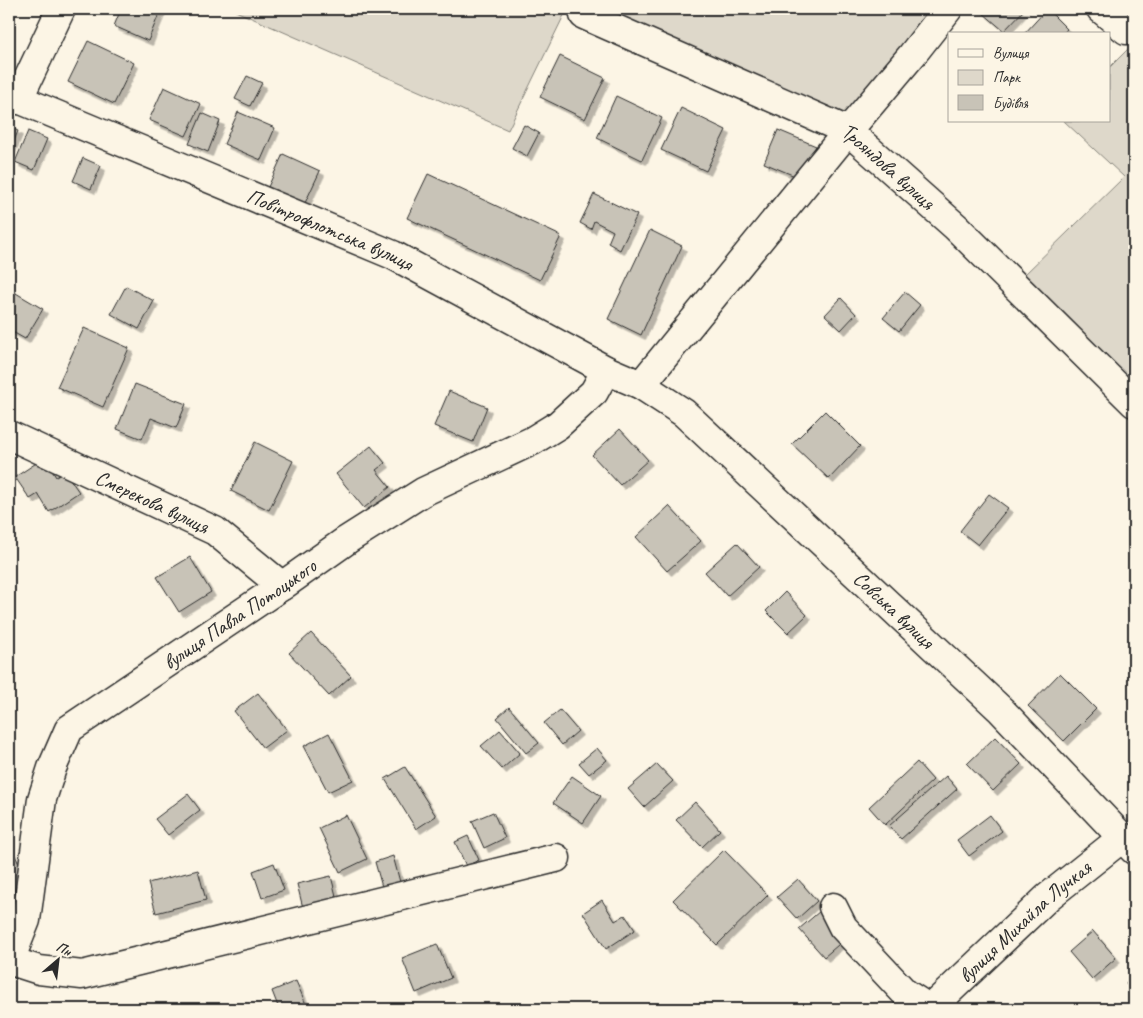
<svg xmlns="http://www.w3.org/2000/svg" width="1143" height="1018" font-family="Caveat,sans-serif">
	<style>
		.green { fill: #ded8ca; stroke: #84827a }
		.building { fill: #c8c3b7; stroke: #2b2b2b; filter: url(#shadow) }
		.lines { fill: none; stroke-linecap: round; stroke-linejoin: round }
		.minor-casing { stroke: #2b2b2b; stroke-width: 31 }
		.minor { stroke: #fcf5e5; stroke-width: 28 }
		.labels { text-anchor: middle; stroke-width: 5; stroke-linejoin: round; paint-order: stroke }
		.street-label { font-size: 21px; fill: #2b2b2b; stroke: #fcf5e5 }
	</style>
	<defs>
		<filter id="shadow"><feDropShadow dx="4.5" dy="4.5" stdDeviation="0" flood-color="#0004"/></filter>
	</defs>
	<rect width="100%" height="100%" fill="#fcf5e5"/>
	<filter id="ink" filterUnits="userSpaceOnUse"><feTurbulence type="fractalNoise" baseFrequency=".02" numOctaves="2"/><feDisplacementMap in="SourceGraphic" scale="10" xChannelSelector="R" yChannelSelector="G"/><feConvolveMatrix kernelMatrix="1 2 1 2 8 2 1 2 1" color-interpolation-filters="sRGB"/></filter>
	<g filter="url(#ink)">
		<path class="green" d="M231 9H567L508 130Z
			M604 9H939L846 114Z
			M1134 43V386L1021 278 1124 177 1064 121H1109V68Z"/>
		<path class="building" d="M121 9H161L148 41 114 26Z
			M986 9H1025L1004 31 983 13Z
			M1047 9 1067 29 1063 34H1024Z
			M88 41 134 63 114 104 68 82Z
			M560 56 605 78 585 119 540 97Z
			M247 76 262 83 250 106 235 99Z
			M164 87 201 104 186 136 149 120Z
			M616 96 662 118 642 160 597 138Z
			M681 108 726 130 706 171 661 150Z
			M238 112 275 128 261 160 224 144Z
			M202 113 220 121 208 152 189 144Z
			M524 125 539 133 527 156 512 148Z
			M9 127 18 131 9 153Z
			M778 130 816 146 802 179 764 163Z
			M28 131 47 139 34 170 15 162Z
			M283 154 320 171 305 203 268 187Z
			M83 158 101 166 91 189 73 181Z
			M428 174 561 236 540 280 407 218Z
			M594 194 637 215 620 250 608 243 613 231 594 221 591 229 580 223Z
			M650 230 682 246 641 335 608 319Z
			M126 286 154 301 139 329 111 314Z
			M9 289 43 309 25 339 9 330Z
			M905 292 920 305 899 331 883 318Z
			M841 298 856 314 841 330 825 315Z
			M84 328 129 348 103 407 57 387Z
			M135 384 186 404 176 428 151 418 142 439 117 429Z
			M449 391 487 407 473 442 434 426Z
			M825 411 860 446 829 479 792 444Z
			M620 429 648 460 620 485 592 455Z
			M255 442 293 461 269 510 231 491Z
			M371 446 385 463 376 470 390 487 364 508 336 474Z
			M44 458 56 477 65 472 79 492 49 512 38 494 30 499 15 477Z
			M989 494 1008 508 978 545 960 531Z
			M669 506 701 541 667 571 636 537Z
			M737 543 759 567 727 596 705 572Z
			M190 557 211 592 179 612 157 577Z
			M785 592 807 615 788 633 766 611Z
			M311 633 351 676 329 696 289 653Z
			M1060 673 1096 709 1064 741 1028 706Z
			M258 693 287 730 263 748 234 711Z
			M509 707 539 743 526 753 497 718Z
			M560 710 578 731 562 745 544 723Z
			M500 730 520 753 502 769 481 746Z
			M329 733 353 780 328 792 304 746Z
			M995 737 1021 764 993 791 967 764Z
			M597 748 607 760 589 774 579 763Z
			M917 762 933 780 885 825 869 807Z
			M657 764 673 781 644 807 628 789Z
			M405 767 436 816 416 829 385 779Z
			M572 776 601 796 583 823 553 803Z
			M946 776 957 789 901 839 889 826Z
			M188 794 200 810 168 835 155 819Z
			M695 802 720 830 702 847 676 820Z
			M493 812 505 838 484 848 472 821Z
			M346 815 367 859 340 872 319 828Z
			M990 815 1002 831 969 856 957 840Z
			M468 836 479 860 466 866 455 842Z
			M724 850 768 895 717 945 673 900Z
			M15 855 29 888 10 896 9 857Z
			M393 856 400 882 382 887 375 862Z
			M274 863 284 890 262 898 253 871Z
			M198 870 206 900 156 913 148 883Z
			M331 876 337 900 303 908 297 884Z
			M798 879 817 901 797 919 777 897Z
			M602 900 615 921 625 915 635 930 606 949 583 913Z
			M820 911 845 939 824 957 799 929Z
			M1093 931 1116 958 1092 979 1069 952Z
			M437 944 451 978 416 993 402 958Z
			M1134 975V992L1126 984Z
			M296 981 308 1009H279L272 991Z"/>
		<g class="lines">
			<defs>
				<g id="minor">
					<path d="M1101 9 1126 30"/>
					<path id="s1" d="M584 15 848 131 956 227 1134 403"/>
					<path id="s2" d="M9 95 393 255 606 370 641 385 684 413 1001 710 1134 850"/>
					<path d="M18 100 61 9"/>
					<path d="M641 385 848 131 912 55 948 9"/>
					<path id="s3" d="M9 435 215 531 282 586"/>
					<path d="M833 907 843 927 905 993 930 1009"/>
					<path d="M9 955 11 961 39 970 82 975 556 858"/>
					<path id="s4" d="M9 963 26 920 42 799 52 768 69 729 282 586 347 540 423 492 532 441 558 425 594 392 606 370"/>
					<path id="s5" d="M930 1009 1048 897 1122 838"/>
				</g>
			</defs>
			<use href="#minor" class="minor-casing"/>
			<use href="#minor" class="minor"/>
		</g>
	</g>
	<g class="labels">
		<g class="street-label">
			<text dy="7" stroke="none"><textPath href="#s1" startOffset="342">Трояндова вулиця</textPath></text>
			<text dy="7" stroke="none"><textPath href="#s2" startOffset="348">Повітрофлотська вулиця</textPath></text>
			<text dy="7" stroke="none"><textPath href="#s3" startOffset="158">Смерекова вулиця</textPath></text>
			<text dy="7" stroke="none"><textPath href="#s2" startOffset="1035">Совська вулиця</textPath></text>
			<text dy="7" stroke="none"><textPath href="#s4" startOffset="449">вулиця Павла Потоцького</textPath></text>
			<text dy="7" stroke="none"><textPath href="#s5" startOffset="129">вулиця Михайла Лучкая</textPath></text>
		</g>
	</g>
	<rect width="1143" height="1018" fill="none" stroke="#fcf5e5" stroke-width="30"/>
	<rect x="15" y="15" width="1113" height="988" fill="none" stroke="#2b2b2b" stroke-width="2" filter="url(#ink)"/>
	<rect x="948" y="32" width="162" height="90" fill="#fcf5e5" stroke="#a8a49b"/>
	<rect x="958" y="49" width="25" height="8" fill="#fcf5e5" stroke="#a8a49b"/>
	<text x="993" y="58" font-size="15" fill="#2b2b2b">Вулиця</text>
	<rect x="958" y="70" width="25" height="15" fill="#ded8ca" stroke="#a8a49b"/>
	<text x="993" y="82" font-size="15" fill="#2b2b2b">Парк</text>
	<rect x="958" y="95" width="25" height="15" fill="#c8c3b7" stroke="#a8a49b"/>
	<text x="993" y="108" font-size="15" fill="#2b2b2b">Будівля</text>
	<g transform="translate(58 960) rotate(28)" stroke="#fcf5e5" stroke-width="4" paint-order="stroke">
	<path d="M0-4L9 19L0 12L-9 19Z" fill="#2b2b2b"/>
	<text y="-8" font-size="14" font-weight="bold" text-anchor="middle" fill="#2b2b2b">Пн</text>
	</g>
</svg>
